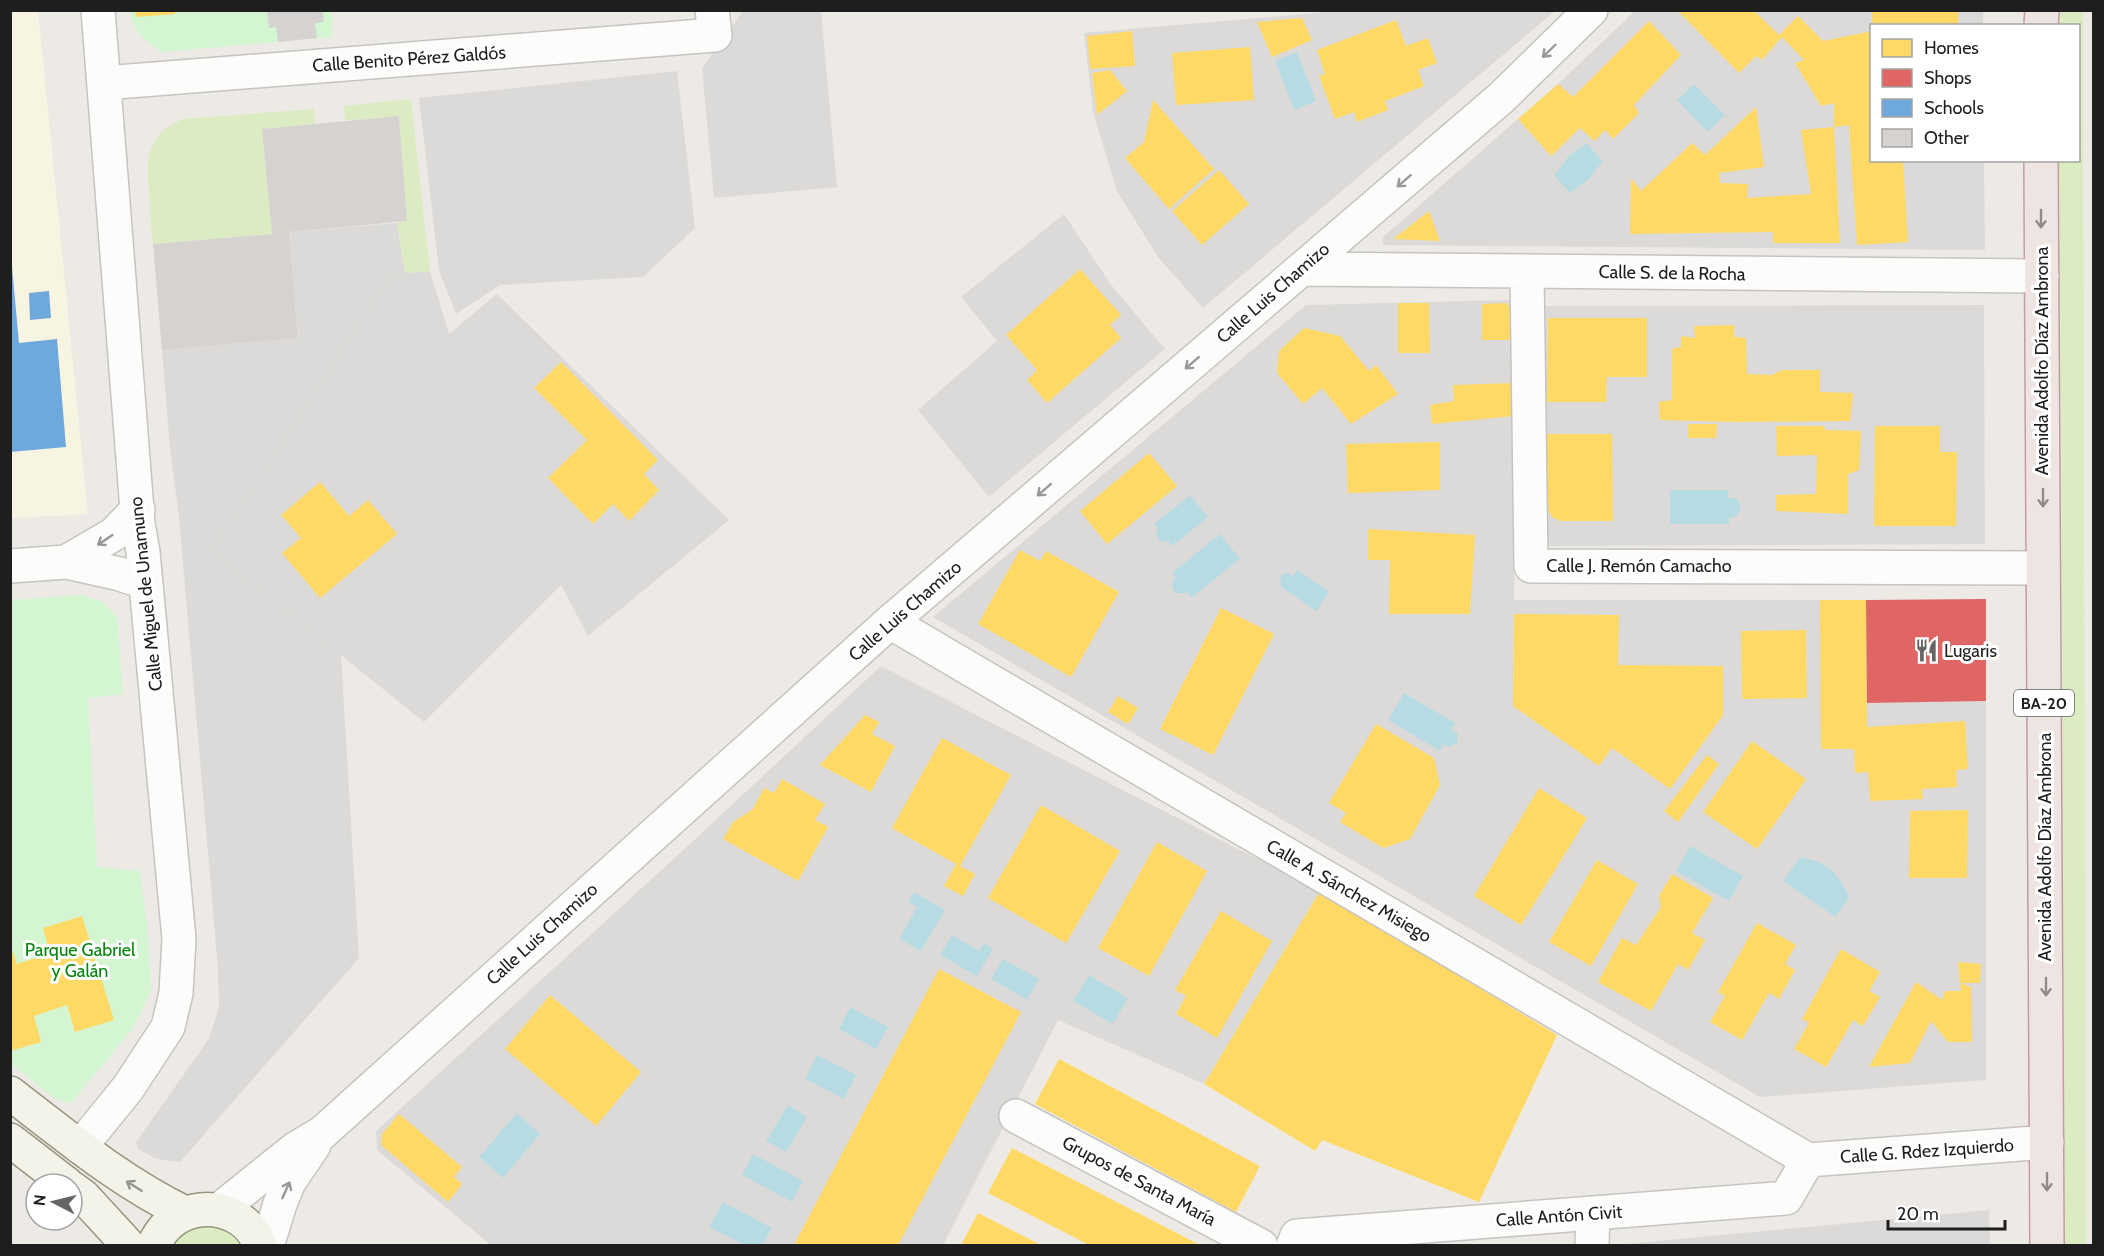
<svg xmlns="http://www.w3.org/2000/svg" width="2104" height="1256" font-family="Cabin,sans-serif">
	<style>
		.residential { fill: #dcdad8 }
		.education { fill: #f7f5e1 }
		.religious { fill: #dbdad8 }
		.grass { fill: #dbecc2 }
		.park { fill: #d3f5d1 }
		.water { fill: #b7dbe2 }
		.homes { fill: #ffd966 }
		.shops { fill: #e06666 }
		.schools { fill: #6fa8dc }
		.building { fill: #d5d2cf }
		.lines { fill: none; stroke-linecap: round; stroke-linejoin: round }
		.minor-casing { stroke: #c5c4c2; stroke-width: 36 }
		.secondary-casing { stroke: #97967e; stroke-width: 36 }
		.trunk-casing { stroke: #c59ba8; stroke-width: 36 }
		.minor { stroke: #fcfcfb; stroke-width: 33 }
		.secondary { stroke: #f4f3ea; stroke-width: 33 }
		.trunk { stroke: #eee4e2; stroke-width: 33 }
		.oneway { stroke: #989898 }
		.oneway2 { stroke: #908b8a }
		.oneway3 { stroke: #94938e }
		.labels { text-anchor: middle; stroke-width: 6; stroke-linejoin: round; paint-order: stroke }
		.shield { fill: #fff; stroke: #626262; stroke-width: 1.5 }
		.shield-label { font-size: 16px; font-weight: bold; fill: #1e1e1e }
		.street-label { font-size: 18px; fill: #1e1e1e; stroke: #fff }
		.poi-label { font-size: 18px; fill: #1e1e1e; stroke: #fff; text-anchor: start }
		.park-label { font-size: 18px; fill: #038609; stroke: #fff }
	</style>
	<rect width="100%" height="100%" fill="#edeae6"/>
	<path class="residential" d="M1338 11H1555L1203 308 1158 257 1117 191 1093 112 1084 33Z
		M1635 11H1983V25L1872 26V160L1984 161 1985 250 1383 245V237L1558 84Z
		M1064 214 1112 286 1165 349 989 497 918 410 997 341 961 297Z
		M430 271 449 334 497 294 729 520 588 636 561 585 424 722 212 551 391 274Z
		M1508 300 1517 311 1514 600H1866L1867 703 1986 701V1080L1760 1097 933 617 1306 305Z
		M1984 305 1985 544 1542 546V306Z
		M881 666 1320 891 1204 1084 1058 1020 943 1245H491L377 1150 376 1131 679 854Z
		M1989 1210 1990 1245H1616Z"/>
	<path class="education" d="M11 11H38L88 514 11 518Z"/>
	<path class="religious" d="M743 11H821L837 187 714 198 702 68Z
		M677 71 695 228 643 277 500 285 456 314 439 270 419 98Z
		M397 223 405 273 391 274 212 551 341 655 359 958 180 1162 157 1159 138 1149 136 1142 209 1039 219 1007 218 969 179 517 170 448 162 350 298 338 289 232Z"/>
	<path class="grass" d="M2058 11H2083L2086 1246 2062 1245 2057 161 2078 160V26H2057Z
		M411 99 430 271 405 273 397 223 407 221 399 117 345 120 344 106Z
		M314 109 315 124 262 129 272 234 153 244C151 227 150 210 149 192 146 156 146 136 183 119Z
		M211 1226 227 1231 242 1246H171C184 1230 191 1227 211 1226Z"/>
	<path class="park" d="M130 11H332V37L162 52C146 42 132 31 130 11Z
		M81 595 103 602 117 616 123 694 88 698 97 867 140 871 147 926 151 991 134 1027 71 1103 54 1098 11 1064V600Z"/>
	<path class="water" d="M1297 52 1316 101 1294 110 1275 61Z
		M1694 84 1725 115 1708 132 1677 100Z
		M1586 143 1603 161 1589 179 1570 193 1554 176 1568 157Z
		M1670 490H1728V498H1735L1740 503V511L1735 517H1729V524H1670Z
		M1190 495 1208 517 1172 546 1168 541 1163 542 1158 539 1156 534 1158 529 1154 524Z
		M1220 534 1240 559 1191 598 1188 593H1176C1171 587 1171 584 1175 577L1172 573Z
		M1297 570 1329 592 1316 611 1281 587 1280 578 1283 574 1288 573 1293 576Z
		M1404 693 1455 723 1451 730 1458 734 1457 743 1449 747 1444 744 1440 751 1388 720Z
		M1690 846 1743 876 1729 901 1676 871Z
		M1800 857C1827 862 1839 872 1849 898L1835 917 1783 881Z
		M914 892 945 910 921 951 899 939 917 907 908 902Z
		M952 935 979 951 984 943 993 949 977 976 940 955Z
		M1003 959 1039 979 1027 1000 991 979Z
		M1089 975 1128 998 1113 1024 1073 1001Z
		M850 1007 888 1027 876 1049 839 1029Z
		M817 1055 856 1075 844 1099 805 1079Z
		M788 1105 807 1117 786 1152 766 1141Z
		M517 1113 540 1134 503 1178 479 1157Z
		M753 1154 803 1181 792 1202 742 1175Z
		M723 1202 772 1228 763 1245H744L709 1227Z"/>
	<path class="homes" d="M135 10H175V14L136 17Z
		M1677 10H1753L1779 35 1798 16 1823 41 1872 31V160H1903L1908 242 1857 245 1849 125 1834 127 1840 243H1773V232L1630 234 1631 178 1641 191 1692 143 1705 155 1756 107 1764 167 1719 173 1720 183 1748 184 1747 198 1811 194 1801 130 1834 127V103L1821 106 1795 63 1804 60 1782 37 1762 60 1756 56 1739 73Z
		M1872 10H1958V25L1872 26Z
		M1302 18 1312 40 1272 57 1257 22Z
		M1396 20 1406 46 1428 38 1437 63 1418 70 1424 86 1385 101 1388 110 1357 122 1354 112 1335 119 1319 76 1325 74 1317 50Z
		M1649 21 1681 55 1634 105 1639 113 1613 139 1605 130 1594 141 1580 128 1551 156 1518 119 1558 84 1573 97Z
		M1132 31 1135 66 1090 69 1087 36Z
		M1250 47 1254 100 1176 105 1172 53Z
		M1110 70 1127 91 1097 115 1092 73Z
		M1153 100 1214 169 1169 209 1125 158 1144 142Z
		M1219 170 1249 204 1202 245 1172 211Z
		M1429 211 1440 241 1393 239Z
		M1080 269 1121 315 1110 325 1121 338 1047 403 1027 380 1037 370 1006 335Z
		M1398 303H1429L1430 353H1398Z
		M1506 303 1515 312V340H1482V304Z
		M1548 318H1647V377H1607L1606 402H1547Z
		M1734 325V337L1746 338 1747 374 1772 375 1782 370H1820V392L1853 393 1850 421 1736 422 1660 420 1659 402 1672 400V349L1681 347V336L1695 338 1694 326Z
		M1304 328 1340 336 1369 371 1376 365 1398 394 1351 424 1322 388 1303 404 1277 373 1279 351Z
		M561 362 658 460 644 474 659 490 629 521 613 504 593 524 548 478 587 440 534 388Z
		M1512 383 1514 416 1432 424 1430 405 1454 401 1453 385Z
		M1688 424H1717L1716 438H1688Z
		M1776 426H1824L1825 430 1861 431 1859 470 1848 474V514L1776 511V495L1816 494 1817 455 1777 456Z
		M1875 426H1940V452H1957L1956 526H1874Z
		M1547 434H1612L1613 521H1560L1552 517 1547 509Z
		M1440 442V490L1348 493 1346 444Z
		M1149 453 1177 486 1107 544 1080 511Z
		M320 482 349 516 368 500 397 534 320 598 282 553 301 538 281 515Z
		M1368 529 1475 535 1470 614H1389L1390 560H1368Z
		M1020 550 1040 561 1046 551 1119 592 1071 677 978 624Z
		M1820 600H1866L1867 727 1965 721 1968 769 1956 770 1957 787 1922 789 1923 799 1870 801 1868 772 1855 773 1854 749H1821Z
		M1221 608 1274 634 1213 755 1160 729Z
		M1514 614 1619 615 1618 665 1723 666V715L1670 789 1612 748 1599 766 1513 706Z
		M1806 630 1807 698 1742 699 1741 631Z
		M1118 696 1138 708 1128 724 1108 712Z
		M865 715 879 722 872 734 895 746 871 792 820 765Z
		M1376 724 1434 758 1440 785 1410 839 1383 848 1340 822 1346 813 1329 803Z
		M942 738 1011 775 960 866 975 874 963 896 944 886 956 864 892 828Z
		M1752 741 1806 779 1757 849 1703 812Z
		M1707 755 1719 764 1678 822 1664 811Z
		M782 779 825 804 815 820 828 827 798 881 723 839 733 822 753 809 764 788 774 793Z
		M1539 788 1587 818 1521 925 1474 896Z
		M1041 805 1120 851 1066 943 988 898Z
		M1968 810 1967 878H1909L1910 811Z
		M1157 842 1207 871 1149 976 1098 948Z
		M1597 860 1638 884 1591 966 1549 942Z
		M1672 874 1713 898 1692 933 1705 940 1688 970 1678 964 1651 1011 1598 982 1622 938 1636 945 1661 907 1659 896Z
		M1320 891 1557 1035 1479 1202 1322 1140 1315 1151 1204 1084Z
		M1221 911 1272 941 1217 1038 1176 1014 1186 996 1175 990Z
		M82 916 114 1020 75 1032 67 1005 34 1016 41 1042 10 1051V944L17 964 50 953 43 928Z
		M1757 923 1796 945 1785 964 1795 970 1779 999 1769 993 1742 1040 1710 1022 1725 996 1718 992Z
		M1841 949 1880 972 1869 991 1880 997 1863 1026 1853 1020 1826 1067 1794 1049 1809 1023 1802 1019Z
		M1958 962 1981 964 1980 983H1960Z
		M939 969 1021 1012 898 1245H794Z
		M1916 982 1942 1000 1945 991H1961L1960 983 1971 987 1972 1042H1948L1931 1021 1910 1063 1869 1067Z
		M550 995 641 1072 596 1126 505 1049Z
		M1059 1059 1260 1166 1236 1212 1035 1104Z
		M399 1114 462 1167 454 1177 462 1184 448 1202 381 1145 382 1134Z
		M1012 1148 1200 1245H1089L988 1193Z
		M978 1213 1041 1245H961Z"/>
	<path class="shops" d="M1986 599V701L1867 703 1866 600Z"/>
	<path class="schools" d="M10 267H12L19 343 57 339 66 447 10 452Z
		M49 291 51 318 30 320 29 293Z"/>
	<path class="building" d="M267 10H323L324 22 315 23 317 38 278 42 276 27 269 28Z
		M399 116 407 221 289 232 298 338 162 350 153 244 272 234 262 129Z"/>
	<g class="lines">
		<defs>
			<path id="minor" d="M104 83 715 35 712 10
				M1302 269 2042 276
				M1527 271 1531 566 2043 568
				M66 562 114 534 138 509
				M10 566 66 562 120 574 144 582
				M890 622 1808 1160
				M1016 1116 1261 1246
				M80 1147 128 1088 168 1027 176 993 179 939 143 552 138 523 98 10
				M1808 1160 2047 1142
				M219 1210 295 1149 322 1133 890 622 1501 98 1591 10
				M267 1246 280 1204 289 1182 314 1145
				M1293 1246 1297 1236 1786 1198 1808 1160
				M1592 1246 1593 1213"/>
			<path id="secondary" d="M10 1093C67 1137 121 1182 185 1213
				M10 1140 67 1184
				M72 1188 83 1196 129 1246
				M153 1246C158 1237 162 1229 170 1223 199 1198 248 1209 260 1246"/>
			<path id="trunk" d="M2041 26 2042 10
				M2041 160 2047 1246"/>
		</defs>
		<use href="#minor" class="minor-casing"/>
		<use href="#secondary" class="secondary-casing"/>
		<use href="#trunk" class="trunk-casing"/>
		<use href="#minor" class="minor"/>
		<use href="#secondary" class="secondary"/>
		<use href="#trunk" class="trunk"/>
	</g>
	<defs><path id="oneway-shaft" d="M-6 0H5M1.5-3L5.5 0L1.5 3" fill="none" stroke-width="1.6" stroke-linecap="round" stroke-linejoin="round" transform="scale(1.5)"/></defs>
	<g class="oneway">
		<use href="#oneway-shaft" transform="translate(1549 51) rotate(136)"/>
		<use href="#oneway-shaft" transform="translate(1404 181) rotate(139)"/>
		<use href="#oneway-shaft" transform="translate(1192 363) rotate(139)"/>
		<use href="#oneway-shaft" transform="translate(1044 490) rotate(139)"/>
		<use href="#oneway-shaft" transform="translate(105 540) rotate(146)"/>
		<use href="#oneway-shaft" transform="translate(286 1190) rotate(-66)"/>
	</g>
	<g class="oneway2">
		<use href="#oneway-shaft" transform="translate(2041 219) rotate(90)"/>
		<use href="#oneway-shaft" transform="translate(2043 498) rotate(90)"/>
		<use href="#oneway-shaft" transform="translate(2046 987) rotate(90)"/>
		<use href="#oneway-shaft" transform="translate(2047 1182) rotate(90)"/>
	</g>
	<use class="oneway3" href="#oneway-shaft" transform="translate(134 1186) rotate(-148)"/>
	<defs>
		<symbol id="restaurant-bare" viewBox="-9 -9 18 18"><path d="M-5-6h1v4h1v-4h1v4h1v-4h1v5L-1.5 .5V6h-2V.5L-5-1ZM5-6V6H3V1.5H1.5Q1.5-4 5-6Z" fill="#666564" stroke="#fff" stroke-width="2.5" paint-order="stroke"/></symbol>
	</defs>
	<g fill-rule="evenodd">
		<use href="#restaurant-bare" x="1910" y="634" width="33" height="33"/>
	</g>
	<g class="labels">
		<rect class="shield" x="2014" y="690" width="60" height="26" rx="4.5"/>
		<g class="shield-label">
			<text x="2044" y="709">BA-20</text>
		</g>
		<g class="street-label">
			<text transform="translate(409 59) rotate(-4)" y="6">Calle Benito Pérez Galdós</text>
			<text transform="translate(1672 273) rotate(1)" y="6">Calle S. de la Rocha</text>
			<text transform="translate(1273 293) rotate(-41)" y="6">Calle Luis Chamizo</text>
			<text transform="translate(2042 361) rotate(-90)" y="6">Avenida Adolfo Díaz Ambrona</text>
			<text x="1639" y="572">Calle J. Remón Camacho</text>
			<text transform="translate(146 594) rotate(-96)" y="6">Calle Miguel de Unamuno</text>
			<text transform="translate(905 611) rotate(-41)" y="6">Calle Luis Chamizo</text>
			<text transform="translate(2045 847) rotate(-90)" y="6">Avenida Adolfo Díaz Ambrona</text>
			<text transform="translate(1349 891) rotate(30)" y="6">Calle A. Sánchez Misiego</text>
			<text transform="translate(542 934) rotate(-42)" y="6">Calle Luis Chamizo</text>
			<text transform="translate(1927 1151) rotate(-4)" y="6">Calle G. Rdez Izquierdo</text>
			<text transform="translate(1139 1181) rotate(28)" y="6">Grupos de Santa María</text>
			<text transform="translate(1559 1216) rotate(-4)" y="6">Calle Antón Civit</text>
		</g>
		<g class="poi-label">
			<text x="1944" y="657">Lugaris</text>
		</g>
		<g class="park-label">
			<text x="80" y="956">Parque Gabriel<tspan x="80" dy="21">y Galán</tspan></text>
		</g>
	</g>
	<rect width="2104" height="1256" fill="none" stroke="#1e1e1e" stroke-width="24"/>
	<rect x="1870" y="24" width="210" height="138" fill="#ffffff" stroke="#a5a5a5" stroke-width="1.5"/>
	<rect x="1882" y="39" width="30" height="18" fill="#ffd966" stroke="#a5a5a5" stroke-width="1.5"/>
	<text x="1924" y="54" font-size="18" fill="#1e1e1e">Homes</text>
	<rect x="1882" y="69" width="30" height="18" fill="#e06666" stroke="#a5a5a5" stroke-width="1.5"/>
	<text x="1924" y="84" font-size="18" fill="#1e1e1e">Shops</text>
	<rect x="1882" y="99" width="30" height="18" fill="#6fa8dc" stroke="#a5a5a5" stroke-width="1.5"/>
	<text x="1924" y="114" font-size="18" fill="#1e1e1e">Schools</text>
	<rect x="1882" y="129" width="30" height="18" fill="#d5d2cf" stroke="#a5a5a5" stroke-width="1.5"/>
	<text x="1924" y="144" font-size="18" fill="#1e1e1e">Other</text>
	<g transform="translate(54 1202) rotate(277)"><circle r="28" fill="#ffffff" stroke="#a5a5a5" stroke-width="1.5"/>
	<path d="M0-4.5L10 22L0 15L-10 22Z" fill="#666564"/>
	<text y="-9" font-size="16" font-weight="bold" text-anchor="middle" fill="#1e1e1e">N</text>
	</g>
	<path d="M1888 1220v9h117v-9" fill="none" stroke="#1e1e1e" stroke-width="3"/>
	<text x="1897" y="1220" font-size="18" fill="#1e1e1e" stroke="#ffffff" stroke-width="4.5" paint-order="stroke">20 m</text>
</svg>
